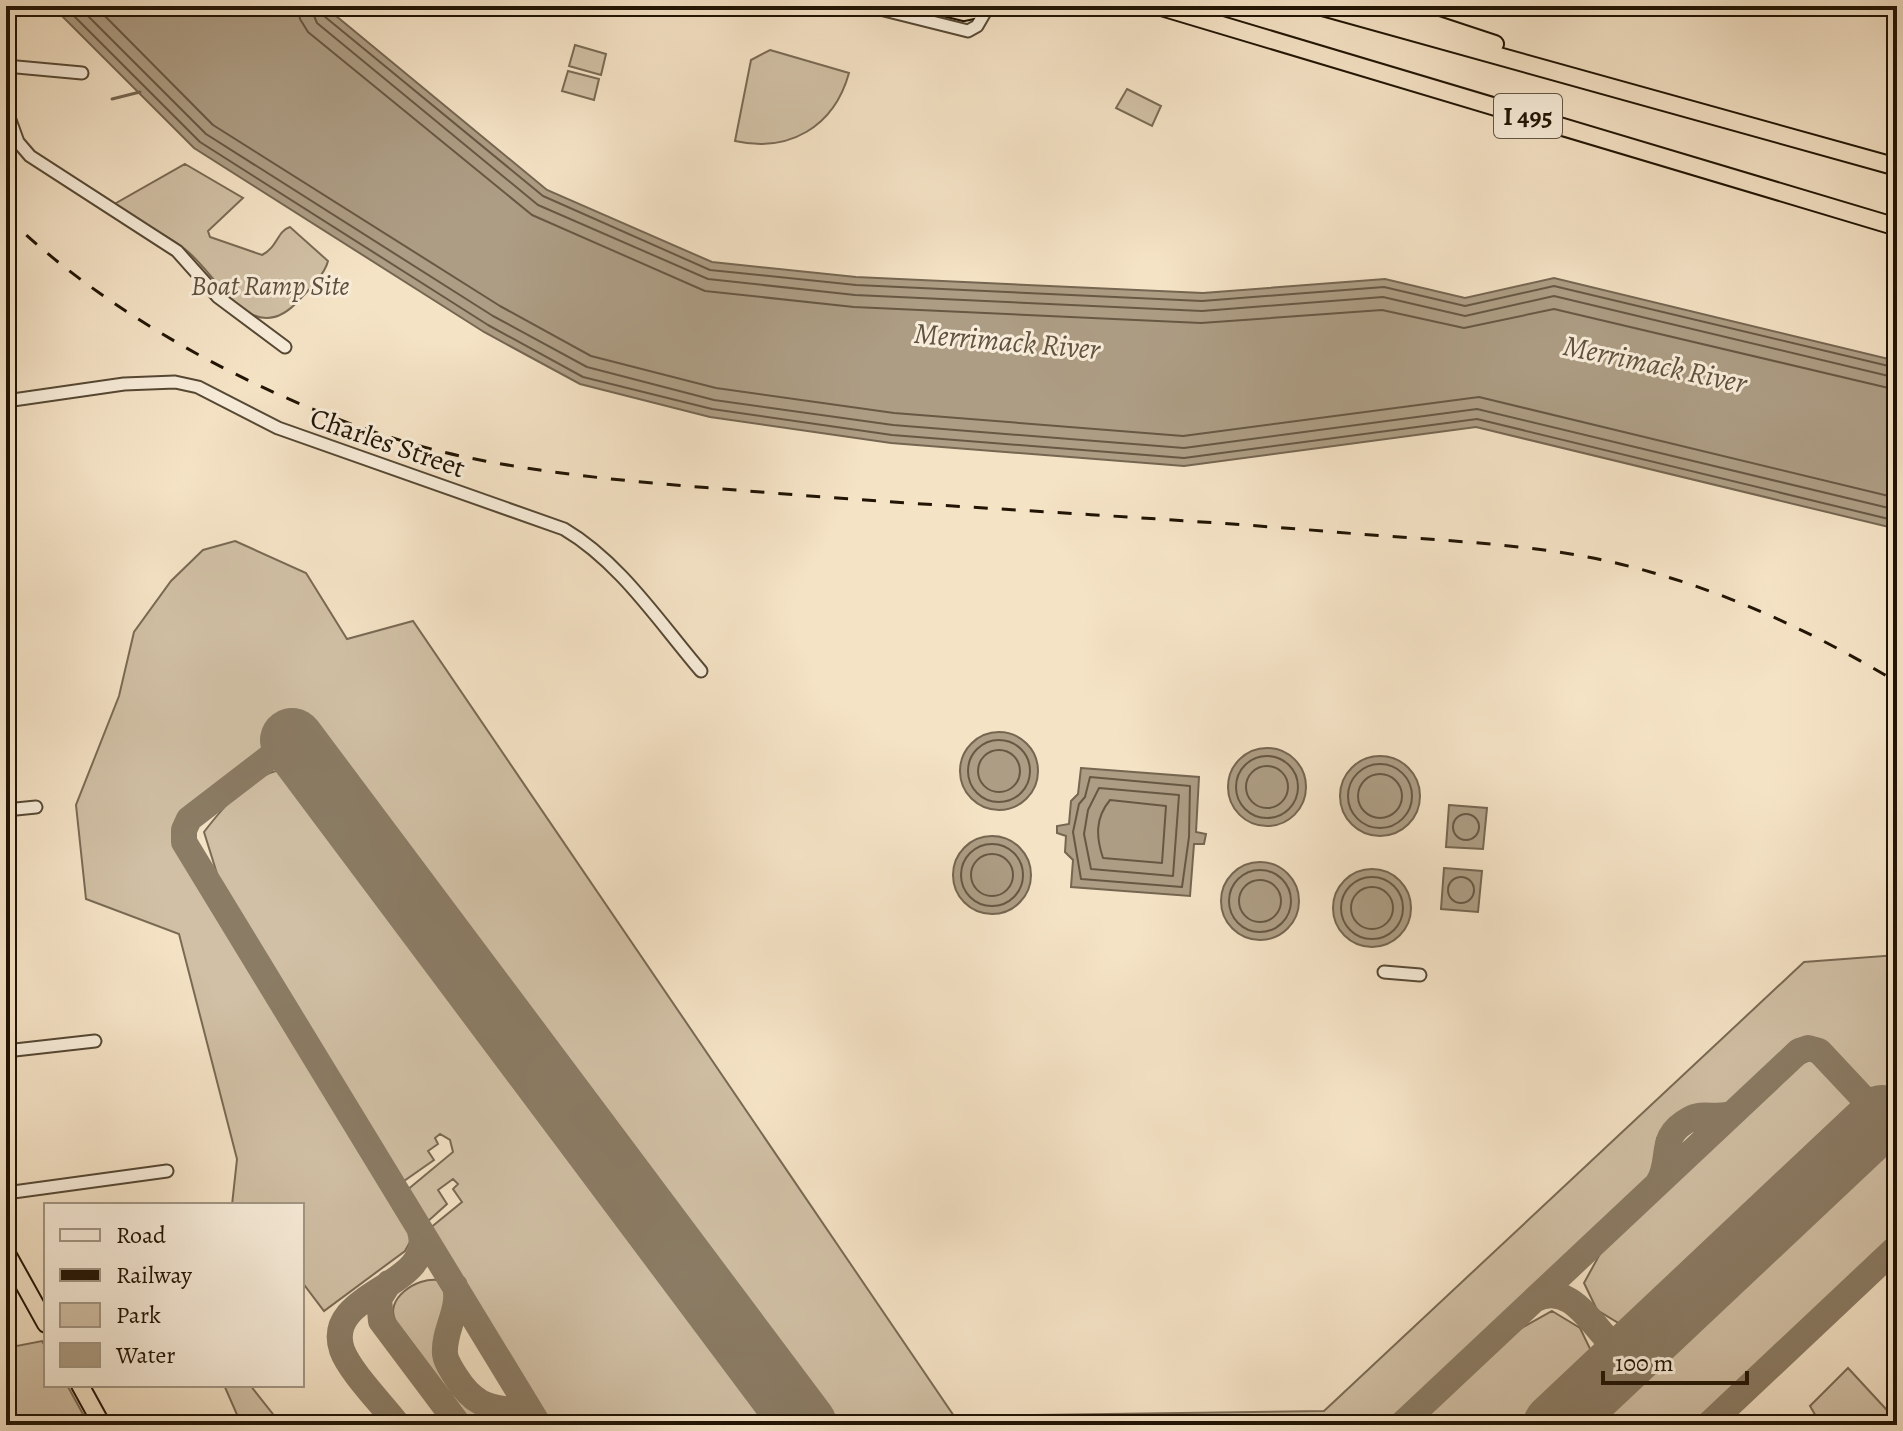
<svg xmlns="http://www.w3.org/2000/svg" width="1903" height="1431" font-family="Alegreya,serif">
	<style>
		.green { fill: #d1c0a5; stroke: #796a54; stroke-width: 2 }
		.water { fill: #ad9d84; stroke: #756651; stroke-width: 2 }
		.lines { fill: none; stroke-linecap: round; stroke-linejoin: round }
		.shore { stroke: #675844; stroke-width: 2 }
		.stream { stroke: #756651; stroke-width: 3 }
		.taxiway { stroke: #8b7c65; stroke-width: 26 }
		.runway { stroke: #8b7c65; stroke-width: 64 }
		.minor-casing { stroke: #564834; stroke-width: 15 }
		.highway-casing { stroke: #211404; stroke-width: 20 }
		.minor { stroke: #f8edda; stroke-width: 11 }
		.highway { stroke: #f5e3c6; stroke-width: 16 }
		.rail { stroke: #211404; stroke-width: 3; stroke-dasharray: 14 14; stroke-linecap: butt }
		.labels { text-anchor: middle; stroke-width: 6; stroke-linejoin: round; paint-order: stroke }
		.shield { fill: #f8edda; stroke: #625544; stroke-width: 2 }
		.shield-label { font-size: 26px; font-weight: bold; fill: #211404 }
		.park-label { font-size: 28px; font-style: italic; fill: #5f503c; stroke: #f8edda }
		.street-label { font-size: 28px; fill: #211404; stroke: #f8edda }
		.water-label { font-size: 30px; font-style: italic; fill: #60523e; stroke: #f8edda }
	</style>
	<rect width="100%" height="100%" fill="#f5e3c6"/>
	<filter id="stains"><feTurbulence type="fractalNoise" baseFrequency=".0025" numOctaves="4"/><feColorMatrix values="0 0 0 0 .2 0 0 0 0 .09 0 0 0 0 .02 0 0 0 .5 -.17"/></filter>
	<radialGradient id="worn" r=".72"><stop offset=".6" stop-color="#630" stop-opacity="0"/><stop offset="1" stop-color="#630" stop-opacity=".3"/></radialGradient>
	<path class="green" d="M575 45 606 54 601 75 569 66Z
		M770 50 849 73C834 127 789 153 735 141L751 60Z
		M568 71 599 79 594 100 562 91Z
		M1127 89 1161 106 1152 126 1116 108Z
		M185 164 243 198 208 231 210 237 262 255C278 247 277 231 290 227L328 261C325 274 309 290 299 300 252 353 218 275 186 250 163 232 136 220 111 206Z
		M235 541 306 573 347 639 413 621 954 1416 1324 1411 1804 962 1897 955V1122L1828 1049 1805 1040 1794 1045 1724 1109 1690 1107 1657 1138 1654 1174 1389 1425H834L307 720 186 810C172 828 175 844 186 862L411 1228 410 1242 405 1251 324 1311 302 1282V1205H232L237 1159 179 934 86 899 76 805 119 696 134 632 171 581 203 550Z
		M285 769 291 774 779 1425H549L429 1229 462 1202 453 1189 458 1184 453 1179 438 1190 447 1204 426 1223 406 1191 453 1152 450 1140 440 1134 435 1138 438 1144 428 1151 434 1160 401 1183 219 880 204 832C224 806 250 774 285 769Z
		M1810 1060C1830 1072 1848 1087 1858 1109L1625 1327 1597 1310 1584 1283 1601 1252 1790 1069Z
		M1888 1141 1897 1146V1234L1696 1425H1587Z
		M438 1280 450 1293 435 1357 466 1407 530 1425H473L396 1322C383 1299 417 1277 438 1280Z
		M1552 1311 1580 1328 1594 1357 1522 1425H1411L1518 1330Z
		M42 1341 46 1348V1385H67L89 1425H6V1348Z
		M1848 1368 1897 1421V1425H1821L1810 1406Z
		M224 1385H250L280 1423 246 1425 238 1417Z"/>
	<path class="water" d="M52 6H324L547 190 712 262 856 277 1203 293 1385 279 1465 298 1554 278 1897 361V529L1476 427 1184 466 891 443 710 417 580 384 484 332 194 148Z
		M960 771a39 39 0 1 1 78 0a39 39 0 1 1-78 0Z
		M1228 787a39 39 0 1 1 78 0a39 39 0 1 1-78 0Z
		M1340 796a40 40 0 1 1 80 0a40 40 0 1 1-80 0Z
		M1081 768 1199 777 1196 832 1206 834 1204 844H1194L1190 896 1071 887 1073 860 1065 852 1066 836 1057 833V826L1069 824 1071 801 1078 794Z
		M1449 805 1487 808 1483 849 1446 847Z
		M953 875a39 39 0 1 1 78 0a39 39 0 1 1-78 0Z
		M1221 901a39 39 0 1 1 78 0a39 39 0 1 1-78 0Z
		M1444 868 1482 871 1478 912 1441 909Z
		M1333 908a39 39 0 1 1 78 0a39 39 0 1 1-78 0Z"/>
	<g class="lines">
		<path class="shore" d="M64 6 200 142 488 325 583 377 712 409 892 435 1184 458 1477 419 1897 521
			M78 6 206 134 493 316 587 367 714 400 893 425 1184 448 1477 409 1897 510
			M95 6 213 125 500 306 591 356 716 388 894 413 1183 436 1479 397 1897 498
			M298 6 300 19 308 32 532 215 705 291 854 307 1201 323 1382 310 1464 328 1554 309 1897 390
			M310 6 317 23 538 205 708 279 855 295 1202 311 1383 297 1465 316 1554 296 1897 378
			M320 6 324 16 543 196 710 270 856 285 1202 301 1384 287 1465 306 1554 286 1897 368
			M968 771a31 31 0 1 1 62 0a31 31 0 1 1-62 0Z
			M978 771a21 21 0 1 1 42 0a21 21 0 1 1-42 0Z
			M1236 787a31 31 0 1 1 62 0a31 31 0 1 1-62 0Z
			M1348 796a32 32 0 1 1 64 0a32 32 0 1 1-64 0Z
			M1246 787a21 21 0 1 1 42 0a21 21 0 1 1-42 0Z
			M1358 796a22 22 0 1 1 44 0a22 22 0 1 1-44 0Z
			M1090 777 1190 786 1189 837 1182 887 1081 879 1073 832 1079 804 1085 797Z
			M1099 788 1179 795 1173 876 1091 869 1084 834 1088 810Z
			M1110 800 1166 806 1162 863 1103 858C1096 837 1095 818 1110 800Z
			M1453 827a13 13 0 1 1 26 0a13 13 0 1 1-26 0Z
			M961 875a31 31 0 1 1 62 0a31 31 0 1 1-62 0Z
			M971 875a21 21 0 1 1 42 0a21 21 0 1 1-42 0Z
			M1229 901a31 31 0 1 1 62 0a31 31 0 1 1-62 0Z
			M1448 890a13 13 0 1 1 26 0a13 13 0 1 1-26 0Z
			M1341 908a31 31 0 1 1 62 0a31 31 0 1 1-62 0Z
			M1239 901a21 21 0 1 1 42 0a21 21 0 1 1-42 0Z
			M1351 908a21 21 0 1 1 42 0a21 21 0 1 1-42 0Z"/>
		<path class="stream" d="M112 99 140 92"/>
		<path class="taxiway" d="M292 740 189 819 184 830V842L539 1425
			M1658 1183C1673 1159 1656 1137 1690 1119 1703 1111 1719 1120 1733 1113
			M389 1283 379 1299 381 1321 459 1425
			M455 1286C461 1309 443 1331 445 1354 446 1363 452 1370 456 1377 486 1425 513 1396 539 1425
			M1534 1300C1567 1281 1589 1320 1609 1341
			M398 1425C383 1405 350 1372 342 1350 322 1291 437 1288 420 1231
			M1401 1425 1799 1051 1808 1048 1819 1051 1897 1134
			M1552 1425C1573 1405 1624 1375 1609 1341L1626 1346 1638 1343 1706 1279
			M1708 1425 1897 1247"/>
		<path class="runway" d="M292 740 805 1425
			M1555 1425 1882 1117"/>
		<defs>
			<path id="minor" d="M868 6 968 31 977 26 988 7
				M6 66 82 73
				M6 109 18 142 30 156 177 251 218 297 285 347
				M6 401 124 384 175 382 198 387 278 428 564 529C620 562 659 622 701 671
				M6 810 36 807
				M1384 972 1420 975
				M6 1051 95 1041
				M6 1193 167 1171"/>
			<path id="highway" d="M940 6 964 12 988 7
				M1158 6 1897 227
				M1319 6 1897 167
				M1380 6 1495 44
				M6 1252 46 1324
				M80 1385 102 1425"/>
		</defs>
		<use href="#minor" class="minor-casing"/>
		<use href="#highway" class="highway-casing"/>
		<use href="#minor" class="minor"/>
		<use href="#highway" class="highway"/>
		<path class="rail" d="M6 216C122 330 320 430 480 460 584 480 691 486 797 495 976 509 1156 517 1335 532 1433 541 1537 542 1632 567 1726 591 1815 633 1897 682"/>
	</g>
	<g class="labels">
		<rect class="shield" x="1494" y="94" width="68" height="44" rx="6"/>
		<g class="shield-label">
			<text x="1528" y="125">I 495</text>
		</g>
		<g class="park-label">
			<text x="270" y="295">Boat Ramp Site</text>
		</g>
		<g class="street-label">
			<text transform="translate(388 442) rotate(19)" y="10">Charles Street</text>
		</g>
		<g class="water-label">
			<text transform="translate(1007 341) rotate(5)" y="10">Merrimack River</text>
			<text transform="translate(1655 364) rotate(12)" y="10">Merrimack River</text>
		</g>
	</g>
	<rect width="1903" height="1431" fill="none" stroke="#f5e3c6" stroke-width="32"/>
	<rect x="8" y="8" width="1887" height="1415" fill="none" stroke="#211404" stroke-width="4"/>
	<rect x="16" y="16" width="1871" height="1399" fill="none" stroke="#211404" stroke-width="2"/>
	<rect x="44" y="1203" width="260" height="184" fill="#f8edda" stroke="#a29684" stroke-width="2"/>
	<rect x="60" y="1229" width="40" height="12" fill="#f8edda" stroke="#a29684" stroke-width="2"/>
	<text x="116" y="1243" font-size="24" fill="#211404">Road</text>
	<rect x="60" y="1269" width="40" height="12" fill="#211404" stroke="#a29684" stroke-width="2"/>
	<text x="116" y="1283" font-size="24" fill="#211404">Railway</text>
	<rect x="60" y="1303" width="40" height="24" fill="#d1c0a5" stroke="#a29684" stroke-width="2"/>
	<text x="116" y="1323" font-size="24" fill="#211404">Park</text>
	<rect x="60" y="1343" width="40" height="24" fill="#ad9d84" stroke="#a29684" stroke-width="2"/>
	<text x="116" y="1363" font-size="24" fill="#211404">Water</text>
	<path d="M1603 1371v12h144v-12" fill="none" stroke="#211404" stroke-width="4"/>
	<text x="1615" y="1371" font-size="24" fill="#211404" stroke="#f8edda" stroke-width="6" paint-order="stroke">100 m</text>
	<rect width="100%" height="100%" filter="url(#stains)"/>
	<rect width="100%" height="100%" fill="url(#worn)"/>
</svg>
